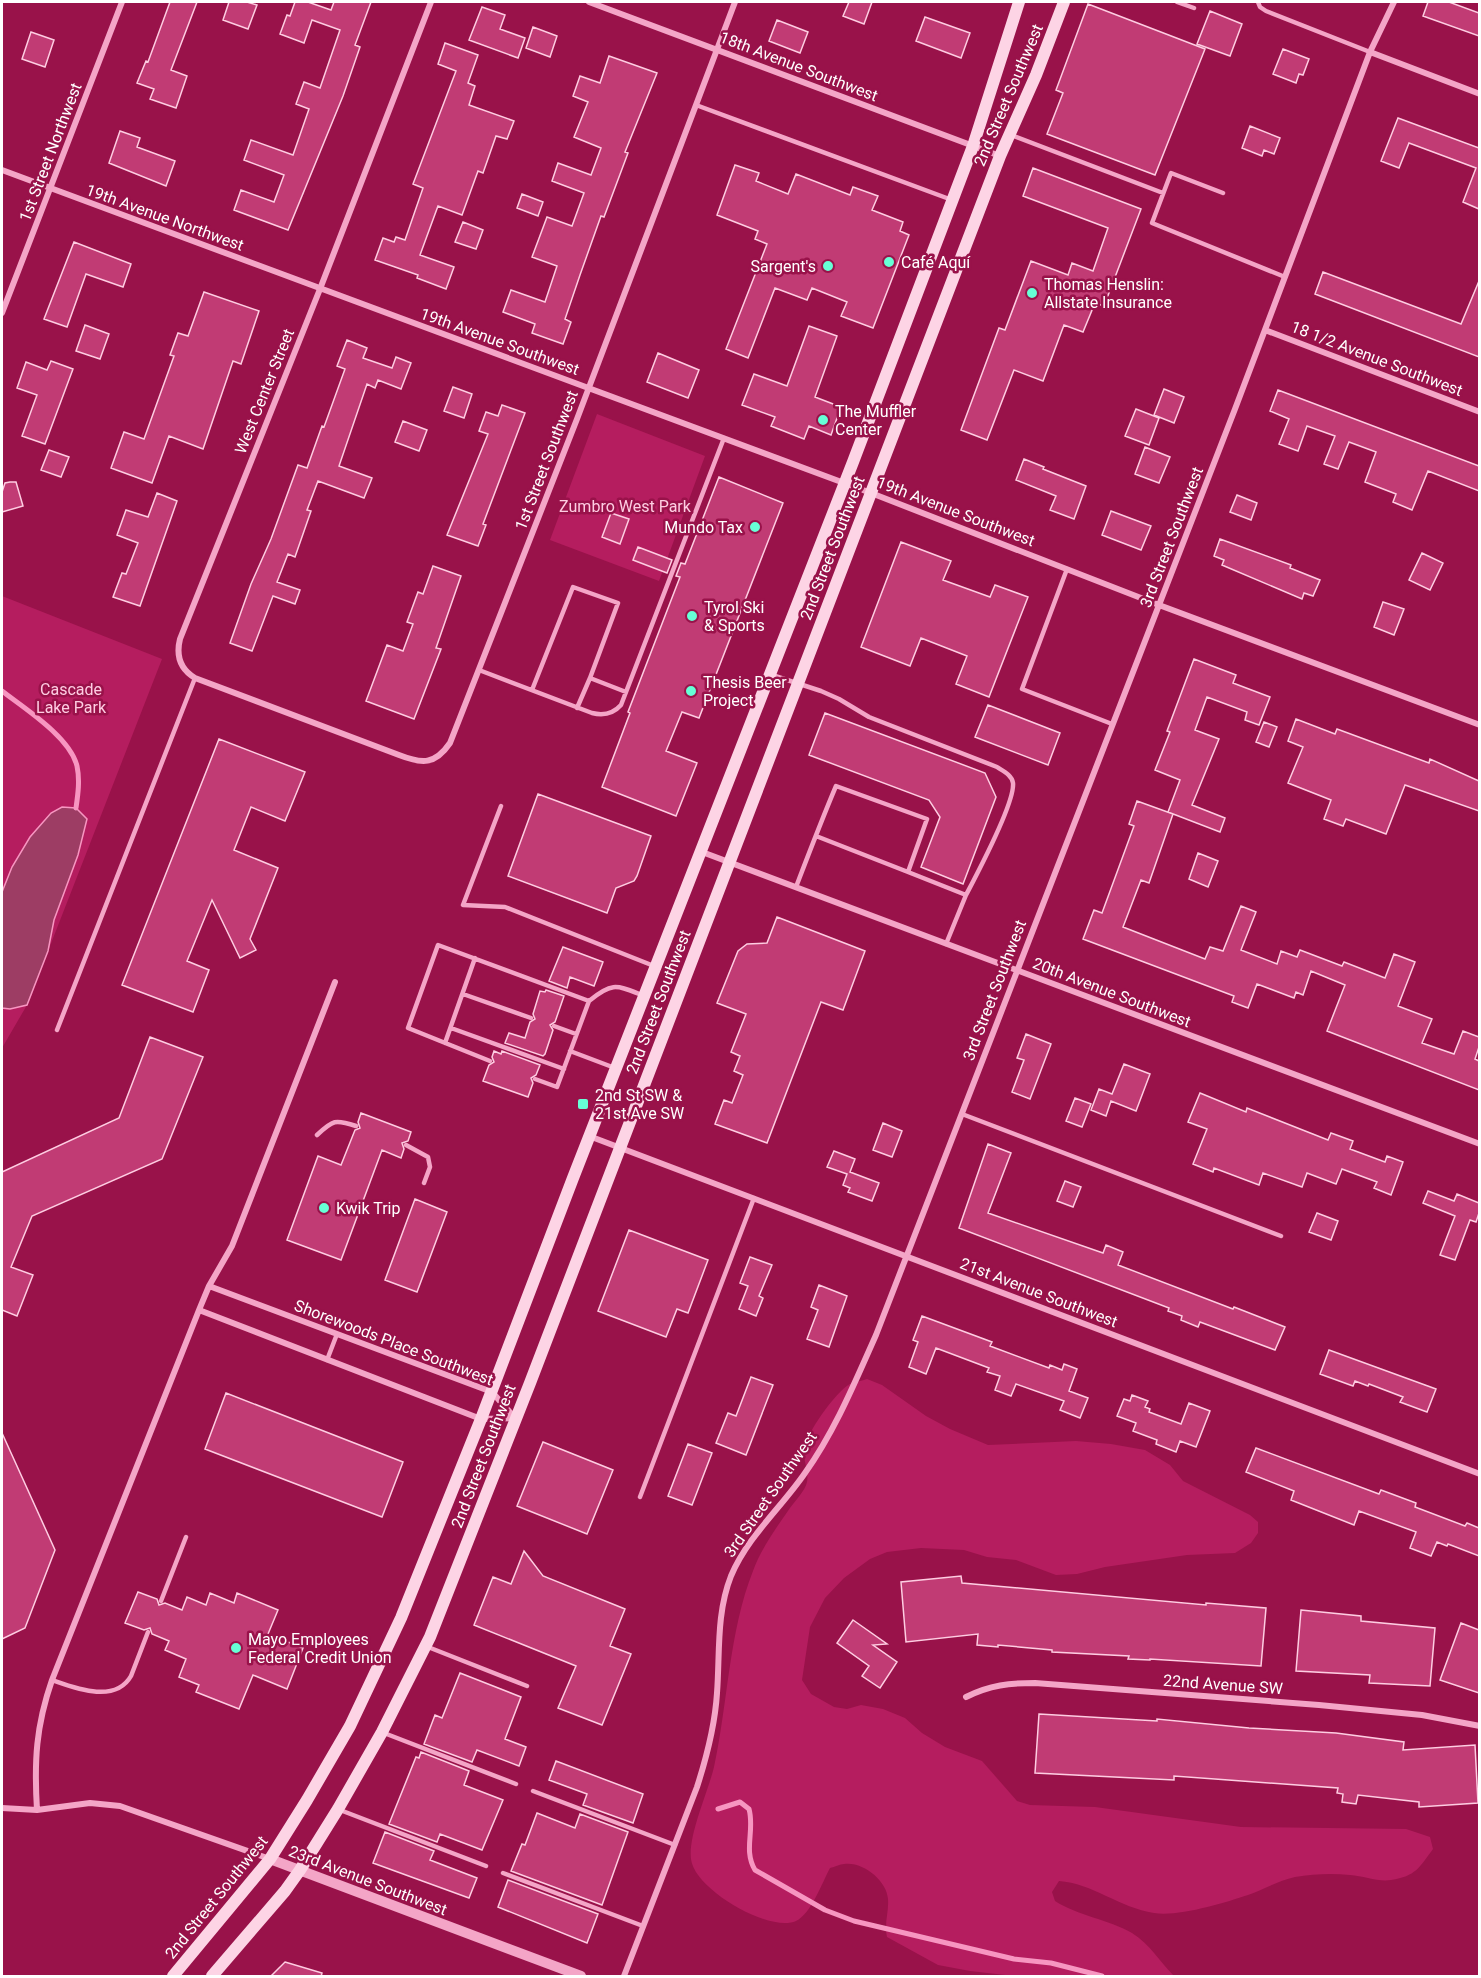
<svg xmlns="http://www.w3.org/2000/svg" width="1481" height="1978" font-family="Roboto,sans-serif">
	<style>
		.green { fill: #b51d5f }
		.water { fill: #9d3d64; stroke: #f796c1; stroke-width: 1.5 }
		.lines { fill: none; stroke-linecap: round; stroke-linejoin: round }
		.stream { stroke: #f796c1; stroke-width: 5 }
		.building { fill: #c13b74; stroke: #fecde2; stroke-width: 1.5 }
		.service { stroke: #f4a5c7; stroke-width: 4.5 }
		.minor { stroke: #f4a5c7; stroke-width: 6 }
		.tertiary { stroke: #f4a5c7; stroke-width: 10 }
		.secondary { stroke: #fdd4e5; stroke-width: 12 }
		.poi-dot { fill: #67ffd6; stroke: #99124a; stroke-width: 2 }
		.labels { text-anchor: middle; stroke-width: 5; stroke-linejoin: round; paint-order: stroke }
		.street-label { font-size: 16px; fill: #fff; stroke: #99124a }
		.poi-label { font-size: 16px; fill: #fff; stroke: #99124a; text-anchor: start }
		.park-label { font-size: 16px; fill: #fecde2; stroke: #99124a }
	</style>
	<rect width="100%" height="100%" fill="#99124a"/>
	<path class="green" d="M597 414 705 456 659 581 550 540Z
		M2 596 162 659 27 1005 2 1048Z
		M867 1379 882 1385 926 1416 950 1429 988 1445 1076 1441 1111 1444 1145 1450 1170 1465 1183 1481 1250 1515 1258 1522V1533L1251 1543 1235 1553 1187 1555 1105 1567 1077 1574 1056 1575 1016 1560 987 1557 964 1550 921 1548 887 1552 870 1559 844 1578 825 1598 810 1627 802 1680 811 1694 834 1707 847 1709 861 1705 883 1709 905 1718 922 1733 945 1747 982 1761 1017 1801 1030 1805 1095 1807 1241 1827 1406 1829 1430 1837 1433 1849C1419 1868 1416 1876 1391 1880 1378 1882 1364 1876 1350 1875 1332 1873 1313 1874 1295 1877 1278 1881 1264 1889 1248 1895 1224 1903 1178 1917 1154 1913 1120 1908 1092 1883 1059 1881L1052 1892 1055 1901C1078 1916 1108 1919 1132 1933 1150 1944 1160 1962 1174 1976H1014L970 1971 938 1965 887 1937C884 1922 889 1913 888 1899 887 1881 863 1861 844 1864 840 1864 835 1867 830 1868 822 1883 811 1914 796 1921 769 1933 694 1889 691 1859 688 1835 708 1792 714 1767 728 1703 729 1631 753 1571 761 1549 776 1528 790 1508 795 1501 805 1491 807 1482 809 1472 803 1460 804 1450 805 1435 836 1391 850 1384 855 1382 862 1381 867 1379Z"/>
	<path class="water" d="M62 807 76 808 87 819 78 855 54 920 48 951 27 1005 10 1009 2 1008V892L12 867 30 837 51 813Z"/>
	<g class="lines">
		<path class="stream" d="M2 691C24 708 70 737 77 766 80 780 78 794 76 808
			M718 1809 740 1802 749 1809C755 1830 743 1850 755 1870L825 1910 854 1921 1014 1959 1051 1963 1102 1976"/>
	</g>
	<path class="building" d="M170 2H197L171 70 187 76 176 108 150 99 154 89 137 83 146 61 148 62Z
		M229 2H247L257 5 248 29 223 20Z
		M295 2H308L331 10 334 2H371L355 45 360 47 343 96 288 230 234 210 241 190 274 202 284 175 244 160 251 140 293 155 309 109 296 104 304 82 320 88 340 30 312 20 304 43 280 34 287 15 290 16Z
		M849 2H872L864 24 843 16Z
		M1428 2H1449L1479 13V36L1423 16Z
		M1088 4 1205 49 1155 175 1047 134 1063 93 1056 90Z
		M482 7 505 15 500 29 525 38 518 58 469 40Z
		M1210 11 1242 24 1230 56 1197 44Z
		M925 17 970 33 961 58 916 41Z
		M777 20 808 32 800 53 769 41Z
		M533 27 557 36 550 57 526 48Z
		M31 32 54 40 45 67 22 59Z
		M445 43 478 55 468 83 475 86 469 105 514 121 507 139 496 136 483 173 478 171 462 215 438 206 420 255 454 267 446 289 417 278 418 275 375 260 383 238 394 242 396 237 405 240 423 188 413 184 456 71 438 64Z
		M1283 49 1309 59 1303 75 1299 74 1296 83 1273 74Z
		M609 56 657 73 625 152 628 153 604 217 601 216 580 275 565 319 571 322 563 344 532 333 535 324 503 312 511 290 545 302 557 266 532 257 547 217 572 226 584 193 552 181 558 163 591 175 601 148 574 137 588 102 573 96 580 76 600 83Z
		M1398 118 1479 148V209L1463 202 1476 168 1409 143 1399 168 1381 161Z
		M1250 126 1280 138 1274 154 1264 150 1262 156 1242 148Z
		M120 131 140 138 137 147 175 161 166 186 109 163Z
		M735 165 759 173 756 181 788 194 796 174 850 195 853 187 878 196 872 210 903 222 900 231 909 235 873 328 841 316 847 302 812 288 807 300 775 288 748 358 726 349 767 244 755 239 758 231 717 215Z
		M1033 168 1141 209 1104 306 1095 303 1083 332 1064 325 1043 381 1014 370 987 440 961 430 999 328 1005 330 1031 261 1068 275 1072 263 1093 271 1108 228 1023 196Z
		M522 194 543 202 538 216 517 208Z
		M463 222 483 230 476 249 455 242Z
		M74 242 131 264 123 287 86 274 67 327 44 319Z
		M1323 272 1461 324 1479 281V357L1315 294Z
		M204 292 259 311 241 364 233 361 203 449 169 436 152 483 111 468 124 432 144 439 174 356 170 355 178 333 188 336Z
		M85 325 109 334 100 359 76 351Z
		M809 326 837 336 815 397 841 407 831 435 809 426 804 439 771 426 775 417 742 405 754 374 787 386Z
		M347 340 367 348 363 358 392 368 396 357 411 363 401 389 378 380 375 388 367 384 339 466 372 478 364 498 318 481 307 510 311 511 295 557 288 554 277 582 300 590 295 604 273 596 252 651 230 643 251 584 271 539 298 465 307 468 322 426 324 427 345 369 337 366Z
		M658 353 699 370 688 398 647 382Z
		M51 361 73 369 45 444 22 436 37 395 17 388 26 362 47 370Z
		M453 387 472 394 464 418 444 411Z
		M1164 389 1184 397 1174 423 1154 415Z
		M1278 390 1479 466V491L1428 471 1412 510 1393 502 1396 494 1365 482 1376 452 1349 442 1338 469 1324 464 1335 436 1307 426 1298 451 1279 444 1289 419 1270 411Z
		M502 405 525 413 483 524 486 525 478 546 447 535 488 434 479 431 486 412 498 416Z
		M1136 409 1159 418 1149 445 1125 436Z
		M403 421 427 430 419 451 395 442Z
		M1145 447 1170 457 1159 483 1135 474Z
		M49 450 69 457 61 477 41 470Z
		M1024 459 1044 467 1043 469 1086 486 1074 519 1050 510 1056 496 1016 480Z
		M719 477 783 503 699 718 682 712 666 751 697 763 676 816 602 787 630 713 628 712 680 577 676 576 681 563 685 564Z
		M10 482H16L23 506 2 512V492L5 483Z
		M157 493 177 501 140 606 113 597 122 573 126 574 138 543 117 535 126 510 148 517Z
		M1237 495 1257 503 1251 520 1230 512Z
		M1111 511 1151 526 1141 550 1102 535Z
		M611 513 629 519 620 544 602 537Z
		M1220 539 1291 565 1290 568 1320 580 1313 596 1304 593 1302 599 1222 565 1224 560 1214 556Z
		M901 542 951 561 943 580 990 597 995 585 1028 597 989 697 956 684 967 656 921 638 910 666 861 647Z
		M638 547 672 560 667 573 633 560Z
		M1422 553 1443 563 1430 590 1409 580Z
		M433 566 461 576 436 648 441 649 414 719 366 701 387 645 403 651 413 624 407 622 418 592 423 594Z
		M1383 602 1404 609 1394 635 1374 627Z
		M1194 659 1236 675 1233 683 1270 697 1259 725 1245 720 1247 712 1207 697 1195 730 1219 739 1192 805 1225 818 1220 832 1168 812 1180 780 1155 770 1170 732 1167 731Z
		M988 705 1060 733 1048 765 975 737Z
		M825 713 985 773 996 797 963 884 921 867 940 817 929 800 809 755Z
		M1296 719 1335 734 1337 729 1429 763 1430 759 1479 781V811L1405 785 1386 834 1346 819 1343 826 1324 819 1331 800 1288 783 1303 747 1288 741Z
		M1264 722 1277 727 1269 747 1256 742Z
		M219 739 305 772 285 821 251 807 234 850 278 868 250 939 256 950 240 958 212 900 187 961 209 970 193 1012 122 985Z
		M538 794 651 836 637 876 634 881 616 888 607 913 508 876Z
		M1137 801 1173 814 1149 883 1141 880 1123 927 1205 959 1210 947 1223 951 1241 906 1256 912 1241 950 1277 964 1281 951 1297 957 1300 950 1342 966 1344 962 1385 978 1394 954 1415 962 1398 1006 1432 1019 1422 1043 1454 1054 1463 1031 1479 1037V1047L1475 1059 1479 1061V1090L1327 1031 1345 985 1311 971 1303 995 1296 992 1294 998 1257 984 1248 1008 1232 1002 1234 996 1083 939 1094 910 1102 913 1134 826 1129 824Z
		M1198 853 1218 861 1208 887 1189 879Z
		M777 917 865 951 843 1010 821 1002 767 1143 715 1124 724 1100 732 1103 743 1075 734 1071 740 1056 731 1052 746 1014 717 1003 738 951 747 944 767 943Z
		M563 947 603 962 594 986 570 977 567 988 549 981Z
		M546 990 564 996 555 1022 550 1025 553 1030 545 1054 543 1056 505 1043 509 1033 525 1038 530 1022 535 1019 533 1014 540 991 545 992Z
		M1026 1034 1051 1044 1030 1099 1012 1092 1024 1060 1017 1058Z
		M150 1037 203 1057 162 1159 32 1216 11 1267 33 1275 17 1316 2 1310V1172L119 1118Z
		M494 1051 501 1054 502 1051 540 1065 536 1075 531 1078 533 1083 528 1097 483 1081 489 1065 494 1062 492 1057Z
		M1124 1064 1150 1074 1136 1111 1111 1101 1106 1116 1091 1110 1099 1089 1112 1094Z
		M1200 1093 1246 1112 1247 1108 1328 1140 1331 1133 1353 1141 1350 1149 1385 1162 1387 1156 1403 1162 1391 1195 1374 1188 1377 1182 1342 1169 1336 1184 1307 1173 1302 1187 1263 1173 1259 1185 1214 1168 1213 1172 1193 1164 1207 1129 1188 1122Z
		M1075 1098 1091 1104 1082 1127 1066 1121Z
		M361 1113 411 1132 408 1141 402 1143 404 1149 401 1158 382 1150 341 1260 287 1240 318 1156 341 1165 355 1130 360 1128 358 1122Z
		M883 1123 902 1131 892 1157 873 1150Z
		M988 1144 1011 1153 988 1213 1103 1253 1106 1245 1123 1252 1118 1265 1233 1309 1234 1307 1285 1327 1275 1350 1200 1322 1198 1327 1181 1320 1182 1316 1168 1311 1169 1308 959 1228Z
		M834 1151 855 1159 850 1172 879 1183 872 1201 848 1192 850 1188 843 1185 847 1174 827 1167Z
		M1065 1181 1081 1187 1073 1207 1057 1201Z
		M1428 1191 1454 1201 1457 1194 1479 1203V1213L1476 1222 1470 1220 1455 1260 1440 1255 1455 1216 1423 1203Z
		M415 1199 447 1212 417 1292 385 1280Z
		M1317 1213 1338 1221 1331 1240 1309 1232Z
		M629 1230 708 1260 688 1313 677 1309 666 1337 598 1311Z
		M750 1257 772 1265 759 1296 763 1298 756 1316 739 1309 748 1286 740 1283Z
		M819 1285 847 1296 829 1347 807 1339 818 1310 811 1307Z
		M922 1316 992 1342 990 1346 1049 1368 1050 1365 1062 1370 1064 1364 1077 1369 1069 1391 1088 1398 1080 1418 1060 1410 1064 1401 1016 1384 1011 1396 995 1390 1000 1376 987 1372 989 1368 936 1348 926 1374 909 1367 918 1342 913 1340Z
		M1329 1350 1436 1389 1427 1412 1400 1402 1403 1397 1369 1384 1368 1386 1355 1381 1353 1386 1320 1374Z
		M751 1377 773 1385 746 1455 716 1443 728 1413 736 1416Z
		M226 1393 403 1462 382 1517 205 1449Z
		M1132 1395 1148 1401 1145 1407 1150 1409 1149 1412 1181 1424 1189 1403 1210 1411 1196 1447 1180 1441 1176 1452 1156 1444 1157 1440 1133 1431 1136 1423 1117 1416 1124 1399 1130 1401Z
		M2 1433 55 1550 25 1628 2 1639Z
		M543 1442 613 1470 587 1534 517 1506Z
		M688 1444 712 1453 692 1505 668 1496Z
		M1256 1448 1379 1494 1381 1490 1416 1503 1415 1507 1465 1526 1467 1523 1479 1528V1556L1448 1544 1447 1546 1437 1542 1431 1556 1410 1548 1416 1532 1359 1511 1354 1525 1291 1500 1294 1491 1246 1472Z
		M524 1551 543 1576 625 1609 610 1646 631 1654 602 1725 558 1708 576 1666 474 1625 493 1577 511 1584Z
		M961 1576 962 1583 1206 1605V1603L1266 1608 1261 1666 1150 1659V1660L1128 1659 1129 1656 1052 1652V1650L998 1645V1647L977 1645 978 1634 906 1642 901 1582Z
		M138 1592 157 1599 159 1605 165 1603 182 1610 187 1597 206 1605 210 1593 234 1603 237 1593 278 1610 268 1634 303 1648 287 1689 253 1675 239 1709 196 1692 199 1685 179 1677 186 1659 165 1650 169 1641 152 1634 150 1628 144 1630 125 1623Z
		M1301 1610 1361 1616V1621L1435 1628 1430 1686 1369 1683 1370 1675 1296 1671Z
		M853 1620 887 1644 873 1645 897 1662 880 1688 862 1676 869 1666 837 1643Z
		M1461 1623 1479 1630V1693L1440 1680Z
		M460 1673 521 1697 505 1739 526 1747 519 1766 477 1750 472 1762 424 1744 435 1715 442 1718Z
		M1039 1714 1157 1721V1719L1249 1728 1336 1733 1404 1742 1403 1750 1475 1745 1478 1803 1419 1807V1802L1358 1795 1356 1804 1342 1802 1343 1794 1337 1793 1338 1788 1174 1776V1780L1035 1773Z
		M421 1752 469 1771 464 1785 503 1800 482 1850 440 1834 437 1842 389 1824 416 1757 419 1758Z
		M556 1761 643 1794 633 1823 583 1805 587 1794 549 1780Z
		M537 1813 575 1828 580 1814 628 1832 602 1905 511 1871 522 1844 525 1845Z
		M385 1832 434 1851 430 1860 477 1878 469 1898 373 1863Z
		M508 1880 598 1914 587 1943 498 1907Z
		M285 1962 322 1973 321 1977H270Z"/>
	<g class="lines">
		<path class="service" d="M1177 2 1194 8
			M1258 2 1260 7 1266 11 1370 52
			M696 105 952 200
			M1011 135 1163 193
			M1223 193 1171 173 1152 223 1285 277
			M1067 569 1022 689 1112 724
			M479 670 592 713C604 716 613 714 621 705L724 438
			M772 675 821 691 839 699 869 717 997 767C1003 771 1012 775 1013 783 1015 803 977 874 966 895
			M532 690 573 587 618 603 590 678 626 692
			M577 708 590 678
			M501 806 463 905 505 907 654 966
			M908 872 966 895 946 944
			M796 887C809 853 822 819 836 786L927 819 908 872 816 836
			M463 994 531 1018
			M589 1001C612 982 616 985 642 995
			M554 1026 576 1034
			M451 1028 564 1069
			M57 1030 195 678
			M445 1043 475 958
			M570 1051 615 1068
			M490 1061 408 1028 438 945 589 1001 557 1087 535 1079
			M962 1114 1281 1236
			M317 1135C333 1120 335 1119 356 1126
			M406 1145 428 1157 430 1167 424 1183
			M327 1360 337 1334
			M640 1497 754 1198
			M161 1601 186 1537
			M428 1647 527 1686
			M52 1680C75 1688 115 1704 131 1676L148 1632
			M384 1733 516 1784
			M533 1791 675 1845
			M340 1810 486 1866
			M503 1873 643 1926"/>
		<path class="minor" d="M431 2 320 289 180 639C176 655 180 669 195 678L399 755C422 764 435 765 450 743L577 419 735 2
			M589 2 1000 156
			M1370 52 1480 94
			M2 170 871 493 1159 605 1480 725
			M2 313 122 2
			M1265 330 1480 412
			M702 852 1480 1144
			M589 1136 1480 1474
			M209 1286 492 1392 515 1418
			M199 1310 481 1419 515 1418
			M966 1697C990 1685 1010 1683 1035 1683L1319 1705 1422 1715 1480 1726
			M2 1808 37 1810 90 1803 120 1806 270 1859
			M37 1810C34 1761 36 1726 52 1680L199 1310 209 1286 232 1246 335 982
			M624 1976 697 1787C707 1756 715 1725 717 1693 720 1654 716 1614 731 1576 748 1536 781 1508 805 1473 835 1431 855 1382 876 1335L1235 409 1370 52 1394 2"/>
		<path class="tertiary" d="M270 1859 581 1976"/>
		<path class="secondary" d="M173 1976 270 1859 307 1800 350 1726 401 1618 481 1419 573 1178 853 462 973 146 1019 2
			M212 1976 285 1891 300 1870 338 1809 382 1732 430 1637 530 1383 1000 156 1036 75 1064 2"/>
	</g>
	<g class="poi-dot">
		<circle cx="889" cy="262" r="6"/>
		<circle cx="828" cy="266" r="6"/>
		<circle cx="1032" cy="293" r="6"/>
		<circle cx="823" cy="420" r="6"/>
		<circle cx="755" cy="527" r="6"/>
		<circle cx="692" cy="616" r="6"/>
		<circle cx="691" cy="691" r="6"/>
		<rect x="577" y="1098" width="12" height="12" rx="3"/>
		<circle cx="324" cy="1208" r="6"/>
		<circle cx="236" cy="1648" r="6"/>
	</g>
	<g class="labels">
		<g class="street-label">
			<text transform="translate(799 66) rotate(21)" y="6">18th Avenue Southwest</text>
			<text transform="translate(1008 95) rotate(-67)" y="6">2nd Street Southwest</text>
			<text transform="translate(50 152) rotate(-69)" y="6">1st Street Northwest</text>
			<text transform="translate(165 217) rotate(20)" y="6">19th Avenue Northwest</text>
			<text transform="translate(500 341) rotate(20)" y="6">19th Avenue Southwest</text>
			<text transform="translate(1377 358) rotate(21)" y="6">18 1/2 Avenue Southwest</text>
			<text transform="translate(264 391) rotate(-68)" y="6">West Center Street</text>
			<text transform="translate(546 460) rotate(-69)" y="6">1st Street Southwest</text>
			<text transform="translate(956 511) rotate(21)" y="6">19th Avenue Southwest</text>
			<text transform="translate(1171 537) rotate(-69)" y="6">3rd Street Southwest</text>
			<text transform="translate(832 548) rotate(-69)" y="6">2nd Street Southwest</text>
			<text transform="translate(994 990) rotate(-69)" y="6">3rd Street Southwest</text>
			<text transform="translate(1112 992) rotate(21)" y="6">20th Avenue Southwest</text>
			<text transform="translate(658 1002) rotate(-69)" y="6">2nd Street Southwest</text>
			<text transform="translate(1039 1292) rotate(21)" y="6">21st Avenue Southwest</text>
			<text transform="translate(394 1342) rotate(21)" y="6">Shorewoods Place Southwest</text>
			<text transform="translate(483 1456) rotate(-69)" y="6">2nd Street Southwest</text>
			<text transform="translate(770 1494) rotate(-55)" y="6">3rd Street Southwest</text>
			<text transform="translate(1223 1684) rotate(4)" y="6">22nd Avenue SW</text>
			<text transform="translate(368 1880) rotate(21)" y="6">23rd Avenue Southwest</text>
			<text transform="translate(216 1897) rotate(-51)" y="6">2nd Street Southwest</text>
		</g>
		<g class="poi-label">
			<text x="901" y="268">Café Aquí</text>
			<text x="816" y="272" text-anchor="end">Sargent's</text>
			<text x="1044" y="290">Thomas Henslin:<tspan x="1044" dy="18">Allstate Insurance</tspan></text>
			<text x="835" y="417">The Muffler<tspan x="835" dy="18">Center</tspan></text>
			<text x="743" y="533" text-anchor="end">Mundo Tax</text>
			<text x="704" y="613">Tyrol Ski<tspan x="704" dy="18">&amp; Sports</tspan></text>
			<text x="703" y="688">Thesis Beer<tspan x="703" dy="18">Project</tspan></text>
			<text x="595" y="1101">2nd St SW &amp;<tspan x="595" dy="18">21st Ave SW</tspan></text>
			<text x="336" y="1214">Kwik Trip</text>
			<text x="248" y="1645">Mayo Employees<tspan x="248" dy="18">Federal Credit Union</tspan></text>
		</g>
		<g class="park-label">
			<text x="625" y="512">Zumbro West Park</text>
			<text x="71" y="695">Cascade<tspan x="71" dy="18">Lake Park</tspan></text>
		</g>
	</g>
	<rect width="1481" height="1978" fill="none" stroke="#ffffff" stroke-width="6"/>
</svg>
